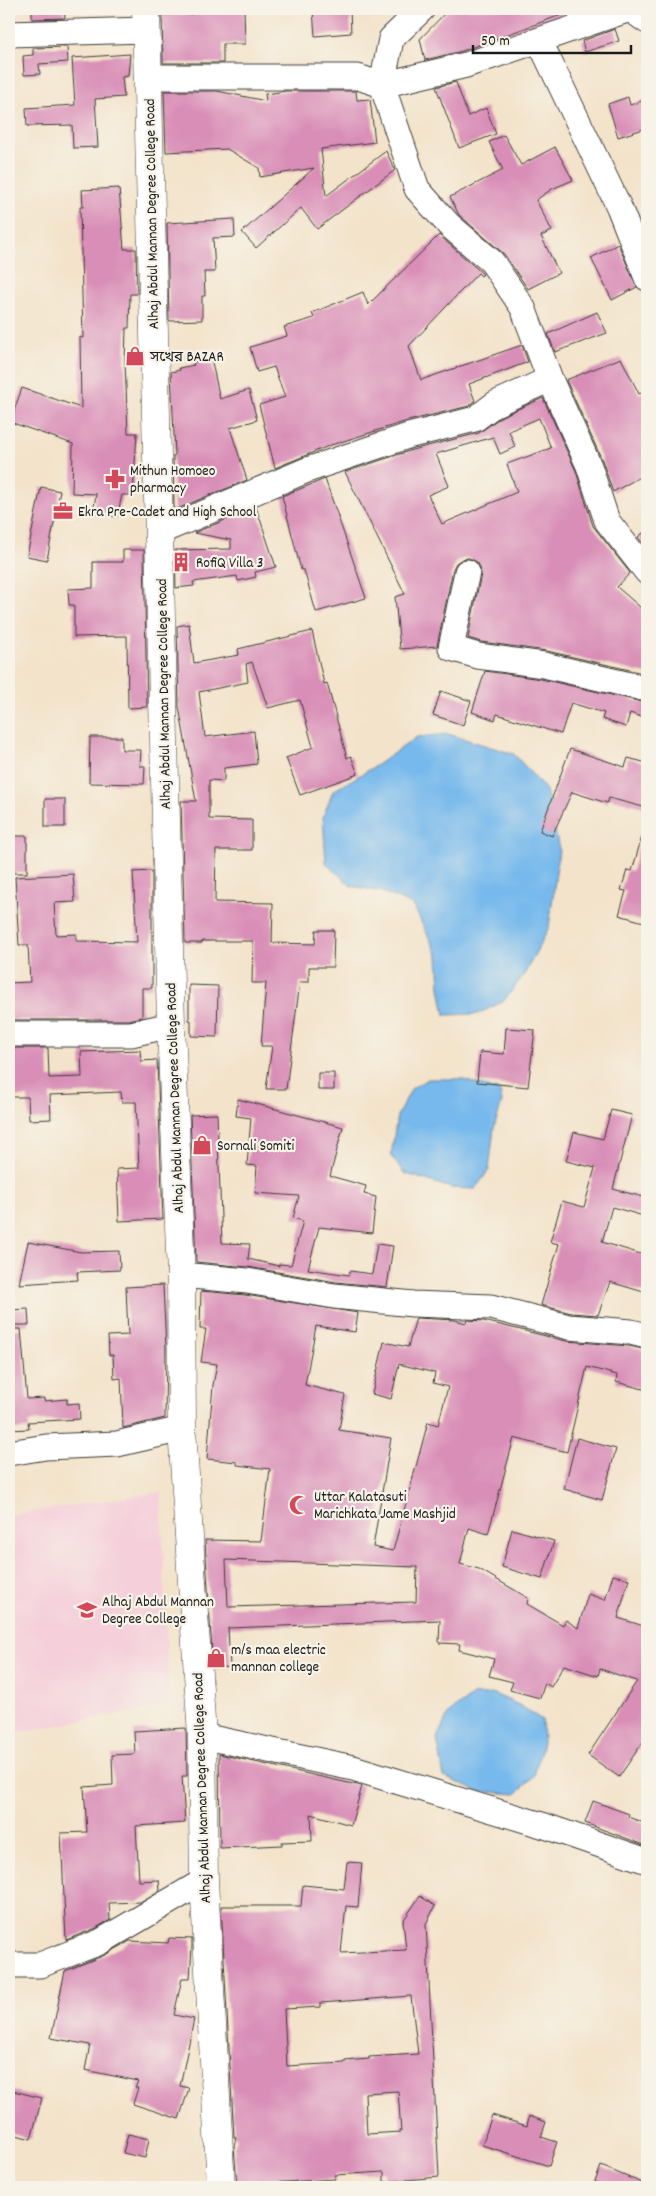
<svg xmlns="http://www.w3.org/2000/svg" width="656" height="2196" font-family="Dekko,'Noto Sans Bengali',sans-serif">
	<style>
		.built { fill: #f5cfda }
		.water { fill: #77b9ec; stroke: #4a6a84 }
		.building { fill: #d98eb7; fill-rule: evenodd }
		.lines { fill: none; stroke-linecap: round; stroke-linejoin: round }
		.minor-casing { stroke: #3c3a36; stroke-width: 27 }
		.tertiary-casing { stroke: #3c3a36; stroke-width: 29 }
		.minor { stroke: #fff; stroke-width: 25 }
		.tertiary { stroke: #fff; stroke-width: 28 }
		.labels { text-anchor: middle; stroke-width: 4.5; stroke-linejoin: round; paint-order: stroke }
		.street-label { font-size: 15px; fill: #1c1c1c; stroke: #f7f3e8 }
		.poi-label { font-size: 15px; fill: #1c1c1c; stroke: #f7f3e8; text-anchor: start }
	</style>
	<rect width="100%" height="100%" fill="#f7f3e8"/>
	<filter id="ink" filterUnits="userSpaceOnUse"><feTurbulence type="fractalNoise" baseFrequency=".02" numOctaves="2"/><feDisplacementMap in="SourceGraphic" scale="10" xChannelSelector="R" yChannelSelector="G"/><feConvolveMatrix kernelMatrix="1 2 1 2 8 2 1 2 1" color-interpolation-filters="sRGB"/></filter>
	<filter id="wash" filterUnits="userSpaceOnUse"><feTurbulence type="fractalNoise" baseFrequency=".0096" numOctaves="4" result="noise"/><feDisplacementMap in="SourceGraphic" scale="20" xChannelSelector="R" yChannelSelector="G"/><feGaussianBlur stdDeviation="1.12" result="paint"/><feColorMatrix in="noise" values="0 0 0 0 0 0 0 0 0 0 0 0 0 0 0 0 0 1.4 0 .05"/><feComposite in="paint" operator="in"/></filter>
	<g filter="url(#wash)">
		<rect width="100%" height="100%" fill="#f3e3ca"/>
		<path class="built" d="M161 1492 169 1705 9 1734V1515Z"/>
		<path class="water" d="M448 734 514 754 546 790 559 849 549 927 525 973 504 1001 478 1014 445 1015 440 987 438 956 413 905 382 892 351 886 326 863 323 817 333 791 377 765 417 737Z
			M428 1079H460L500 1091 502 1102 494 1128 489 1170 475 1189 451 1188 404 1173 391 1156 397 1116 412 1088Z
			M494 1694 519 1705 542 1720 543 1743 534 1776 516 1794 477 1791 444 1777 437 1738 449 1713 473 1695Z"/>
		<g id="blocks">
			<path class="building" d="M32 9H64L65 18 32 19Z
				M193 9H244L245 44H223V63H163L162 15 192 14Z
				M350 9 351 33 315 36 313 10Z
				M449 9H586L573 13 572 11 462 51 425 60 420 39Z
				M615 29 619 41 585 52 582 41Z
				M67 47 68 62 39 64 40 74 24 75 23 56 33 55V48Z
				M130 54 128 76 122 77 124 97 95 99 98 147 73 148 72 125 27 126 26 108 75 105 72 58Z
				M456 82 468 116 486 108 496 134 459 148 436 87Z
				M164 91H217L266 101 265 94 286 91H356L357 100 370 99 375 142 321 149 326 196 386 151 395 170 317 229 301 208 256 248 242 232 314 168 260 177 259 168 227 149 166 152Z
				M628 97 630 105 647 99V128L618 137 608 104Z
				M504 135 521 165 555 147 573 180 552 189 536 200 552 231 541 236 559 273 528 289 504 254 459 215 450 197 503 170 489 142Z
				M119 188 124 249H136L137 294H130L129 328H126L125 363 128 433H137L133 495H122L117 517 93 513 96 494 72 493 73 444 10 422 22 388 81 408 80 337 83 338 80 207H83L82 190Z
				M234 219 235 237 213 238 215 272H204L205 296H202V320L169 321 167 223Z
				M439 235 483 274 481 276 478 273 409 346 421 380 522 345 528 362 469 384 475 401 469 406 404 422 331 445 275 468 259 405 285 397 274 367 257 372 250 347 287 336 284 327 314 318 312 313 363 292 368 305Z
				M618 244 637 287 612 300 591 258Z
				M597 312 607 333 555 352 548 334Z
				M211 358 220 399 249 390 257 420 230 428 247 480 174 510 173 456 175 455 171 372 180 370 179 368 194 365 193 362Z
				M621 358 639 394 647 390V473L613 492 602 460 566 380Z
				M543 398 576 471 593 526 630 573 617 587 647 613V674L547 651 481 642 468 638 481 574 480 567 477 562 469 558 462 559 456 563 453 569 437 646 400 649 395 597 405 594 345 472 412 450 479 433 502 416ZM539 418 551 448 507 464 517 492 442 524 428 495 449 486 436 454 493 437 500 454 515 447 509 431Z
				M325 479 366 598 316 612 304 570H301L282 496Z
				M41 487 60 491 47 560 27 556Z
				M256 507 276 567 255 572 256 577 238 581 237 576 193 582 194 586 176 588 175 550 231 549V540L194 533Z
				M647 530V549L638 537Z
				M123 550H144L147 707 128 708 127 636 74 637V605H69L68 589 93 588V562H123Z
				M189 624 194 663 239 655 238 649 312 631 324 684 327 683 347 758 351 756 358 774 300 795 286 758 313 747 300 700 268 708 252 662 246 664 248 682 199 692 205 737 254 731 257 764 224 768V781L209 780V819L252 820V850H216L215 902 273 903 272 943 315 944 316 930H334L333 967H309V982H300L286 1089H266L272 1046H261L266 983H252L253 941H202V943H185L181 801H196L179 707 177 626Z
				M485 671 541 679 647 703V719L630 713 626 727 602 719 604 713 571 703 561 734 497 714 495 720 472 712Z
				M441 691 471 701 463 725 433 715Z
				M90 737H122V750H141L140 766H145L144 784 89 783Z
				M570 749 625 767 628 758 647 763V808L609 798 607 803 572 792 552 836 540 831Z
				M45 799H65V827H45Z
				M643 833 647 834V923L619 915 626 891 621 890 627 870 632 871Z
				M9 836H27V873H9Z
				M152 871V988H142V1017L129 1020H9V983L30 982 28 945H19L15 877 73 874 75 902 54 903 56 935 76 934V941L137 942 133 872Z
				M189 985 218 986 217 1037 191 1036V1020H189Z
				M506 1028 535 1030 528 1087 477 1082 480 1052 504 1054Z
				M9 1048H48L49 1078 82 1077 81 1052 140 1050 141 1061 157 1060 163 1219 119 1221 117 1169 139 1168 136 1102H122L121 1092 50 1095 51 1119 29 1120 28 1097H9Z
				M318 1073H334V1090H318Z
				M238 1099 343 1127 330 1176 366 1186 364 1194 376 1197 372 1233 319 1227 308 1269 349 1275 350 1271 372 1274 377 1244 393 1246 387 1287 336 1282 248 1267 196 1262 190 1115 217 1114 222 1243 250 1244 248 1259 279 1266V1264L291 1265 303 1221 293 1218 299 1196 255 1193 257 1166 247 1165 251 1118 236 1116Z
				M611 1110 632 1115 613 1189 647 1198V1217L612 1207 602 1242 647 1256V1293L610 1282 598 1315 571 1313 541 1305 559 1244 550 1242 562 1201 584 1207 595 1168 566 1161 574 1132 603 1139Z
				M28 1242 81 1252 119 1251 120 1270 77 1272 78 1280 19 1284Z
				M163 1285 166 1349 165 1418 123 1428 121 1378 114 1379 113 1355H109L108 1336 128 1335 126 1287Z
				M201 1291 245 1295 358 1313 355 1332 316 1326 305 1385 345 1395 339 1430 391 1438 373 1547 393 1551 428 1422 438 1425 448 1387 433 1383 435 1373 399 1364 391 1399 372 1394 384 1342 408 1347 416 1318 455 1320 466 1323 467 1320 484 1321 566 1341 629 1346 647 1350V1390L616 1382 617 1375 587 1367 567 1452 514 1438 488 1534 469 1528 460 1564 479 1569 528 1598 527 1604 563 1625 566 1620 578 1628 588 1594 605 1600 613 1575 629 1579 618 1618 647 1627V1736L619 1777 588 1755 637 1681 600 1669 598 1676 564 1665 551 1687 545 1683 540 1698 510 1690 513 1682 489 1676 494 1659 459 1650 460 1644 439 1643 440 1620 228 1628 230 1667 213 1668 205 1540 261 1541 270 1469 237 1465V1462L207 1459 213 1385 217 1364 201 1362 206 1329H200ZM226 1560 417 1567 416 1602 228 1607Z
				M28 1309 29 1325H9V1310Z
				M9 1329H21L27 1399 44 1398V1401L67 1399V1404L79 1403 80 1419 28 1422 29 1429 9 1430Z
				M577 1438 616 1449 602 1500 564 1489Z
				M512 1529 554 1541 542 1579 502 1567Z
				M186 1728 187 1776H182L185 1823 136 1826 139 1881 159 1880 160 1890 140 1902 109 1903 110 1920 94 1929 66 1940 61 1833 87 1832 84 1787 113 1785 112 1755 135 1754 134 1731Z
				M219 1754 362 1786 351 1825 311 1814 312 1841 282 1842V1845L220 1848Z
				M593 1801 629 1814 628 1817 647 1824V1846L585 1823Z
				M347 1862 362 1863 358 1907 346 1906 341 1953 406 1950 403 1921 420 1896 435 1906 426 1924 439 2177 384 2182V2172L335 2175V2179L237 2185 234 2146 236 2138 234 2137 221 1906H301L303 1885 344 1889ZM411 1996 418 2054 369 2057V2059L345 2061V2063L287 2066 284 2009 321 2007V2003ZM398 2091 401 2132 367 2134 365 2093Z
				M169 1938 192 1939V1946L190 1978H182L174 2015 194 2019 180 2086 189 2088 179 2119 133 2104 138 2088H135L138 2081 85 2070 90 2045 51 2038 65 1971 105 1955 130 1941 168 1943Z
				M9 2090 42 2098 31 2139 9 2133Z
				M492 2115 527 2126 529 2116 546 2122 541 2137 557 2142 549 2166 482 2145Z
				M128 2134 149 2139 145 2158 123 2153Z
				M601 2166 647 2185V2187H609L595 2182Z"/>
		</g>
	</g>
	<g filter="url(#ink)">
		<use href="#blocks" fill-opacity="0" stroke="#3c3a36" stroke-width="1"/>
		<g class="lines">
			<defs>
				<path id="minor" d="M422 9 391 39 382 85 417 189 449 225 492 262 523 308 550 379 589 466 607 521 647 572
					M9 34 146 30
					M539 40 619 207 647 278
					M147 77H358L382 85 466 65 630 9 647 21
					M159 532 307 470 408 436 475 419 495 404 550 379
					M467 572 451 648 478 656 544 665 647 689
					M9 1034H131L171 1025
					M181 1275 247 1281 334 1296 413 1304 491 1307 569 1327 631 1332 647 1336
					M9 1453 46 1447 117 1444 182 1429
					M202 1736 353 1768 545 1826 647 1861
					M9 1965H40L100 1942 204 1881"/>
				<path id="tertiary" d="M146 9 171 1025 181 1275 182 1429 202 1736 204 1881 221 2187"/>
			</defs>
			<use href="#minor" class="minor-casing"/>
			<use href="#tertiary" class="tertiary-casing"/>
			<use href="#minor" class="minor"/>
			<use href="#tertiary" class="tertiary"/>
		</g>
	</g>
	<defs>
		<symbol id="shop-bare" viewBox="-9 -9 18 18"><path d="M-5-2.5h2.3a2.7 3.5 0 0 1 5.4 0H5L5.5 6h-11ZM-1.5-2.5h3a1.5 2.3 0 0 0-3 0Z" fill="#d1495b" stroke="#f7f3e8" stroke-width="2.5" paint-order="stroke"/></symbol>
		<symbol id="pharmacy-bare" viewBox="-9 -9 18 18"><path d="M-2-6h4v4h4v4h-4v4h-4v-4h-4v-4h4Z" fill="#d1495b" stroke="#f7f3e8" stroke-width="2.5" paint-order="stroke"/></symbol>
		<symbol id="office-bare" viewBox="-9 -9 18 18"><path d="M-6-3h4V-5.5h4V-3h4V5H-6ZM-1-4.5V-3h2v-1.5ZM-6 0V1H6V0Z" fill="#d1495b" stroke="#f7f3e8" stroke-width="2.5" paint-order="stroke"/></symbol>
		<symbol id="building-bare" viewBox="-9 -9 18 18"><path d="M-4-6H4V6H1V3H-1V6H-4ZM-2.5-4.3h1.7v1.8h-1.7ZM.8-4.3h1.7v1.8H.8ZM-2.5-1h1.7V.8h-1.7ZM.8-1h1.7V.8H.8Z" fill="#d1495b" stroke="#f7f3e8" stroke-width="2.5" paint-order="stroke"/></symbol>
		<symbol id="mosque-bare" viewBox="-9 -9 18 18"><path d="M3.5-4.9A6 6 0 1 0 3.5 4.9A5 5 0 1 1 3.5-4.9Z" fill="#d1495b" stroke="#f7f3e8" stroke-width="2.5" paint-order="stroke"/></symbol>
		<symbol id="university-bare" viewBox="-9 -9 18 18"><path d="M0-5L7-2L0 1L-7-2ZM-4 1L0 2.5L4 1V4Q0 6-4 4Z" fill="#d1495b" stroke="#f7f3e8" stroke-width="2.5" paint-order="stroke"/></symbol>
	</defs>
	<g fill-rule="evenodd">
		<use href="#shop-bare" x="121" y="342" width="28" height="28"/>
		<use href="#pharmacy-bare" x="101" y="465" width="28" height="28"/>
		<use href="#office-bare" x="49" y="497" width="28" height="28"/>
		<use href="#building-bare" x="167" y="548" width="28" height="28"/>
		<use href="#shop-bare" x="188" y="1131" width="28" height="28"/>
		<use href="#mosque-bare" x="285" y="1491" width="28" height="28"/>
		<use href="#university-bare" x="73" y="1596" width="28" height="28"/>
		<use href="#shop-bare" x="202" y="1644" width="28" height="28"/>
	</g>
	<g class="labels">
		<g class="street-label">
			<text transform="translate(151 214) rotate(-91)" y="5">Alhaj Abdul Mannan Degree College Road</text>
			<text transform="translate(163 694) rotate(-91)" y="5">Alhaj Abdul Mannan Degree College Road</text>
			<text transform="translate(174 1098) rotate(-92)" y="5">Alhaj Abdul Mannan Degree College Road</text>
			<text transform="translate(201 1788) rotate(-92)" y="5">Alhaj Abdul Mannan Degree College Road</text>
		</g>
		<g class="poi-label">
			<text x="150" y="361">সখের BAZAR</text>
			<text x="130" y="475">Mithun Homoeo<tspan x="130" dy="17">pharmacy</tspan></text>
			<text x="78" y="516">Ekra Pre-Cadet and High School</text>
			<text x="196" y="567">RofiQ Villa 3</text>
			<text x="217" y="1150">Sornali Somiti</text>
			<text x="314" y="1501">Uttar Kalatasuti<tspan x="314" dy="17">Marichkata Jame Mashjid</tspan></text>
			<text x="102" y="1606">Alhaj Abdul Mannan<tspan x="102" dy="17">Degree College</tspan></text>
			<text x="231" y="1654">m/s maa electric<tspan x="231" dy="17">mannan college</tspan></text>
		</g>
	</g>
	<rect width="656" height="2196" fill="none" stroke="#f7f3e8" stroke-width="30"/>
	<path d="M473 45v8h158v-8" fill="none" stroke="#1c1c1c" stroke-width="2.5"/>
	<text x="481" y="45" font-size="15" fill="#1c1c1c" stroke="#f7f3e8" stroke-width="4" paint-order="stroke">50 m</text>
</svg>
